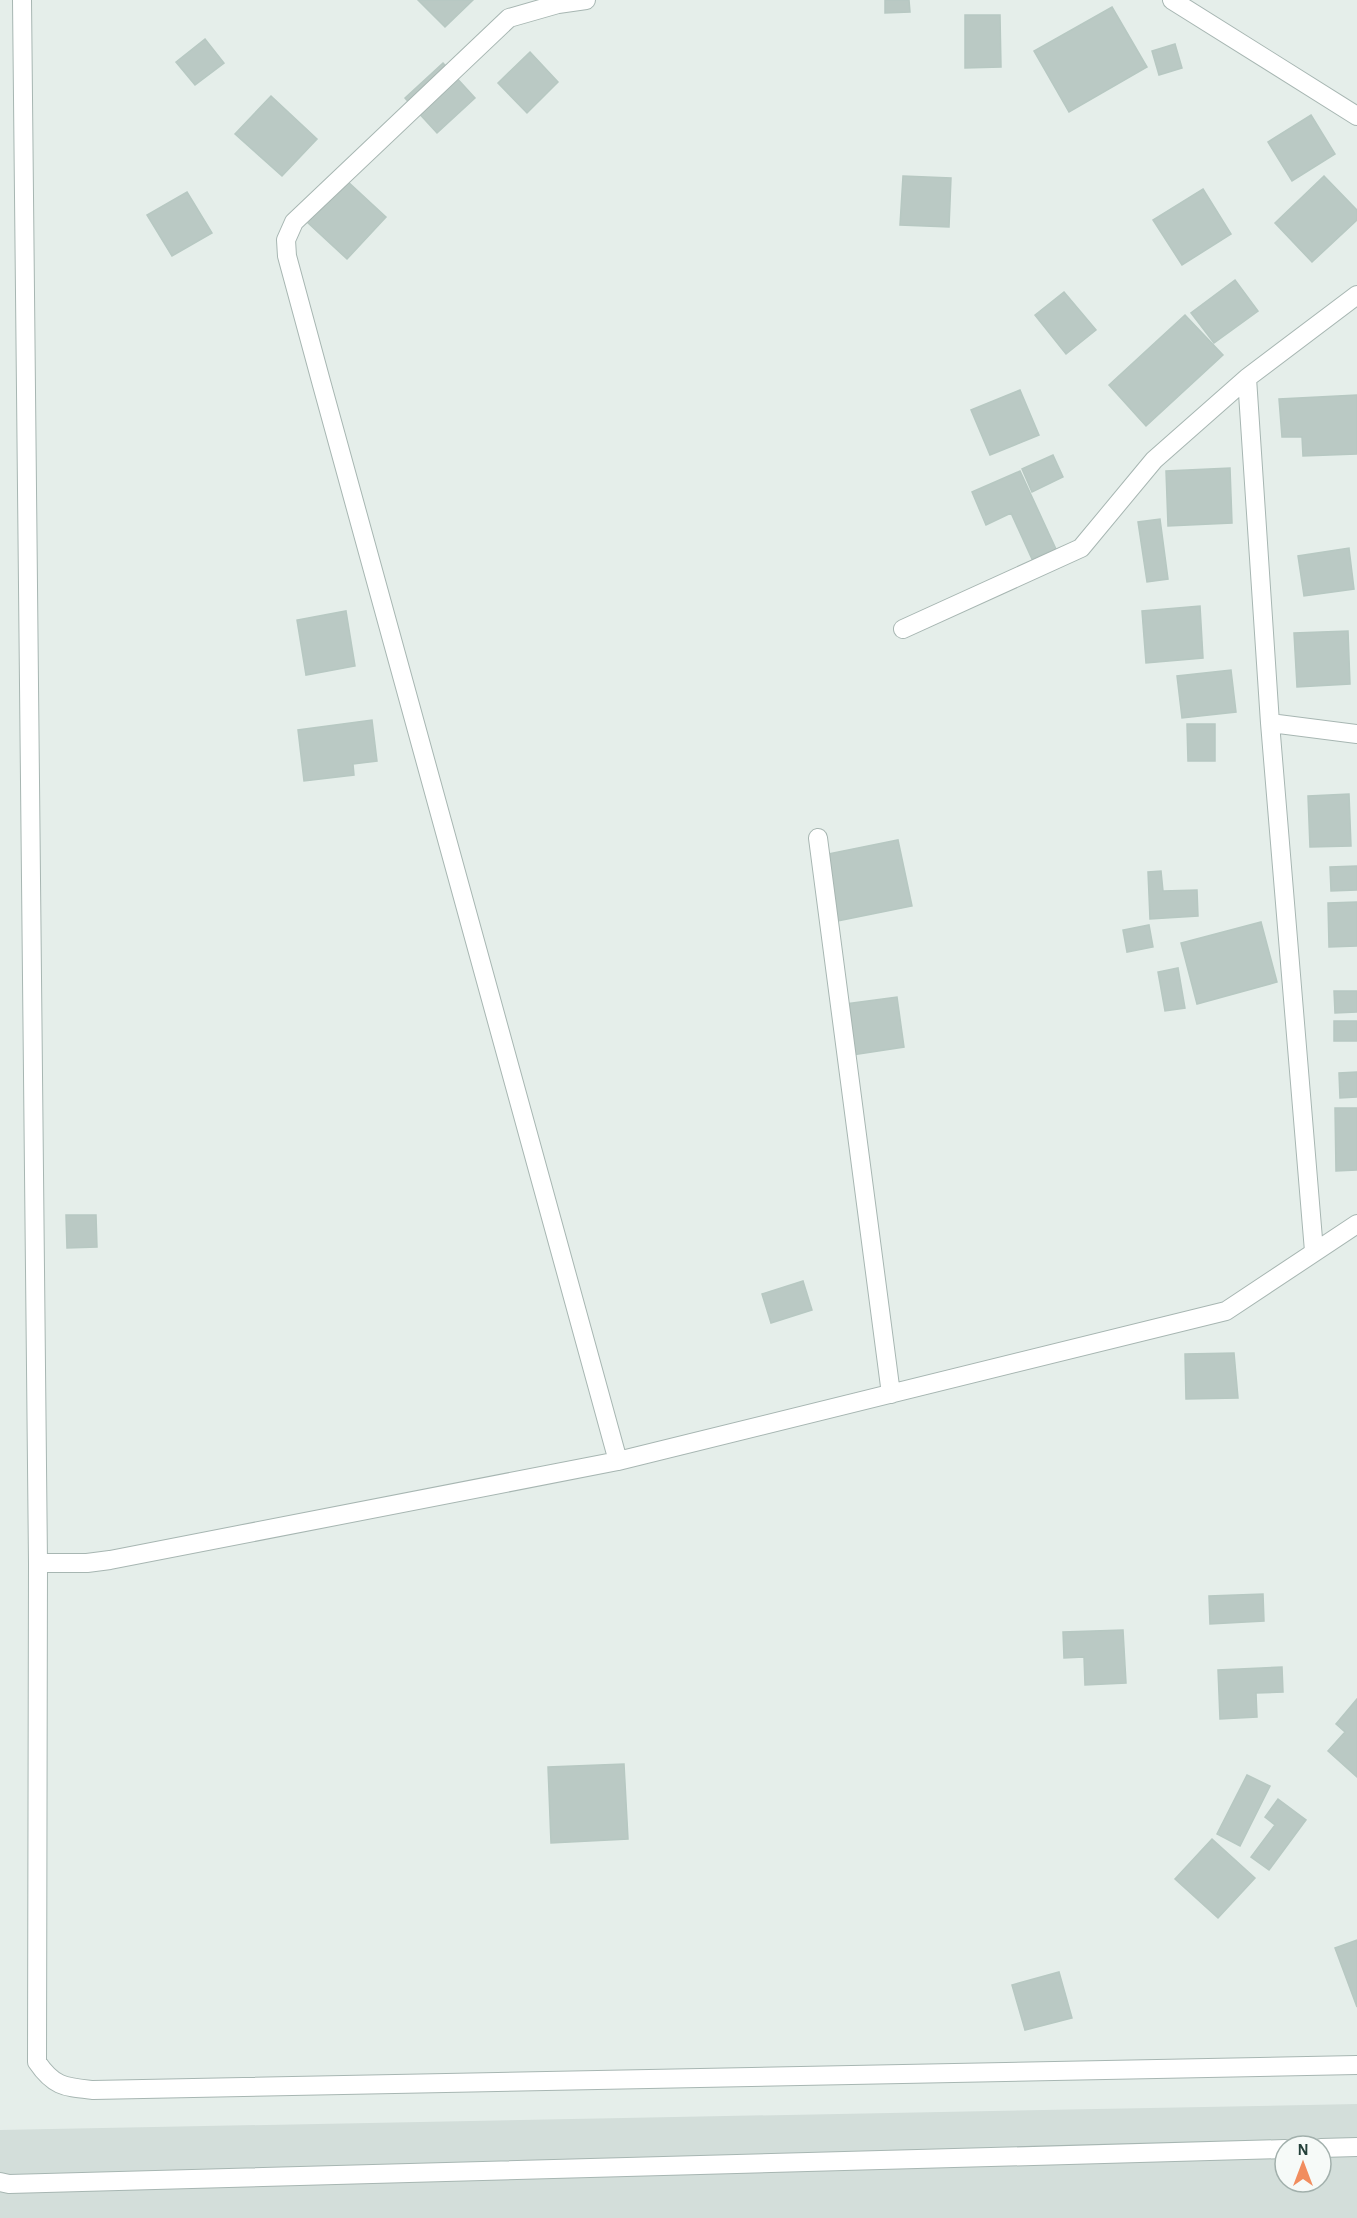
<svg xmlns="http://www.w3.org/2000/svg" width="1357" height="2218" font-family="'Alegreya Sans',sans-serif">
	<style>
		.built { fill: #d3deda; fill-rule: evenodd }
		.building { fill: #bac9c4; stroke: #b7c8c2; stroke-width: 1.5 }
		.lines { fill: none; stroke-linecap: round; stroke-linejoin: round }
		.service-casing { stroke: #a7b6b2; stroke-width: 20 }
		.minor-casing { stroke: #a7b6b2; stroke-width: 20 }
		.service { stroke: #fff; stroke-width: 18 }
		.minor { stroke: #fff; stroke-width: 18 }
	</style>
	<rect width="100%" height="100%" fill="#e5eeea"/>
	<path class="built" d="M1357 2104V2218H0V2130ZM1285 2146H1321V2182H1285Z"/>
	<path class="building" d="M418 0H473L445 27Z
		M885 0H909L910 12 885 13Z
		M1112 7 1147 67 1069 112 1034 51Z
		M965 15H1000L1001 67 965 68Z
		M205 39 224 63 195 85 176 62Z
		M1175 44 1182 68 1159 75 1152 51Z
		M530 52 558 82 527 113 498 83Z
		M443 63 475 98 437 133 405 98Z
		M271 96 317 139 282 176 235 134Z
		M1311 115 1335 154 1292 181 1268 142Z
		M903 176 951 178 949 227 900 225Z
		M1324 176 1357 210V220L1312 262 1275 223Z
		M346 180 386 217 347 259 307 222Z
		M1203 189 1231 234 1182 265 1153 220Z
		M187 192 212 233 172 256 147 215Z
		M1235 280 1258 311 1214 343 1191 313Z
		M1064 292 1096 330 1066 354 1035 315Z
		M1185 315 1223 355 1146 426 1109 385Z
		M1020 390 1039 435 990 455 971 410Z
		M1357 395V454L1303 456 1302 437H1282L1279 399Z
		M1053 455 1063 477 1032 492 1022 469Z
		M1230 468 1232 523 1168 526 1166 471Z
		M1020 471 1056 549 1032 559 1011 513 986 525 972 492Z
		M1160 519 1168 579 1147 582 1138 522Z
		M1349 548 1354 589 1304 596 1298 556Z
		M1200 606 1203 658 1146 663 1142 611Z
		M346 611 355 666 306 675 297 620Z
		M1348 631 1350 684 1297 687 1294 633Z
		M1231 670 1236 712 1182 718 1177 676Z
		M372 720 377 761 353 764 354 775 304 781 298 730Z
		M1187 724H1215V761H1188Z
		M1349 794 1351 846 1310 847 1308 796Z
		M898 840 912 906 837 921 823 855Z
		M1357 866V890L1331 891 1330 867Z
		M1161 871 1163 891 1197 890 1198 916 1150 919 1148 872Z
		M1357 902V946L1329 947 1328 903Z
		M1261 922 1277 982 1197 1004 1181 943Z
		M1149 925 1153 947 1127 952 1123 930Z
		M1178 968 1185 1008 1165 1011 1158 972Z
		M1334 991H1357V1012L1335 1013Z
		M897 997 904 1047 846 1056 838 1005Z
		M1334 1021H1357V1041H1334Z
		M1357 1072V1097L1340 1098 1339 1073Z
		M1335 1108H1357V1170L1336 1171Z
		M66 1215H96L97 1247 67 1248Z
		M803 1281 812 1310 771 1323 762 1294Z
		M1234 1353 1238 1398 1186 1399 1185 1354Z
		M1263 1594 1264 1621 1210 1624 1209 1596Z
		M1123 1630 1126 1683 1085 1685 1084 1657 1064 1658 1063 1632Z
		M1282 1667 1283 1692 1256 1693 1257 1717 1220 1719 1218 1670Z
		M1357 1699V1777L1328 1751 1345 1732 1336 1724Z
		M624 1764 628 1839 551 1843 548 1767Z
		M1247 1775 1270 1786 1240 1846 1217 1834Z
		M1278 1799 1306 1820 1269 1870 1251 1857 1275 1825 1265 1817Z
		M1212 1839 1255 1878 1218 1918 1175 1879Z
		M1357 1940V2007L1335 1948Z
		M1059 1972 1072 2018 1025 2030 1012 1985Z"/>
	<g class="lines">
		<defs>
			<path id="service" d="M1321 2148 1357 2147
				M0 2182 9 2184 1285 2149"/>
			<path id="minor" d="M22 0 38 1563 37 2062C54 2087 65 2087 93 2090L1357 2065
				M586 0 558 4 509 18 294 222 286 240 287 256 322 385 618 1461
				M1172 0 1357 116
				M1247 378 1270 723 1314 1251
				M903 629 1081 548 1154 460 1247 378 1357 295
				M1270 723 1357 734
				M818 838 891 1394
				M38 1563H87L110 1560 618 1461 1226 1311 1357 1224"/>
		</defs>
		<use href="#service" class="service-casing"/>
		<use href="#minor" class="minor-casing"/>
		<use href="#service" class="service"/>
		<use href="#minor" class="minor"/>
	</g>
	<g transform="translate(1303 2164)"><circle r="28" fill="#f6faf8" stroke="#a2b0ac" stroke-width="1.5"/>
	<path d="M0-4.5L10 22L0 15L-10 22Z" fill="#f18d5f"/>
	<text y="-9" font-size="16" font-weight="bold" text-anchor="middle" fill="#24403a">N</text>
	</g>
</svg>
